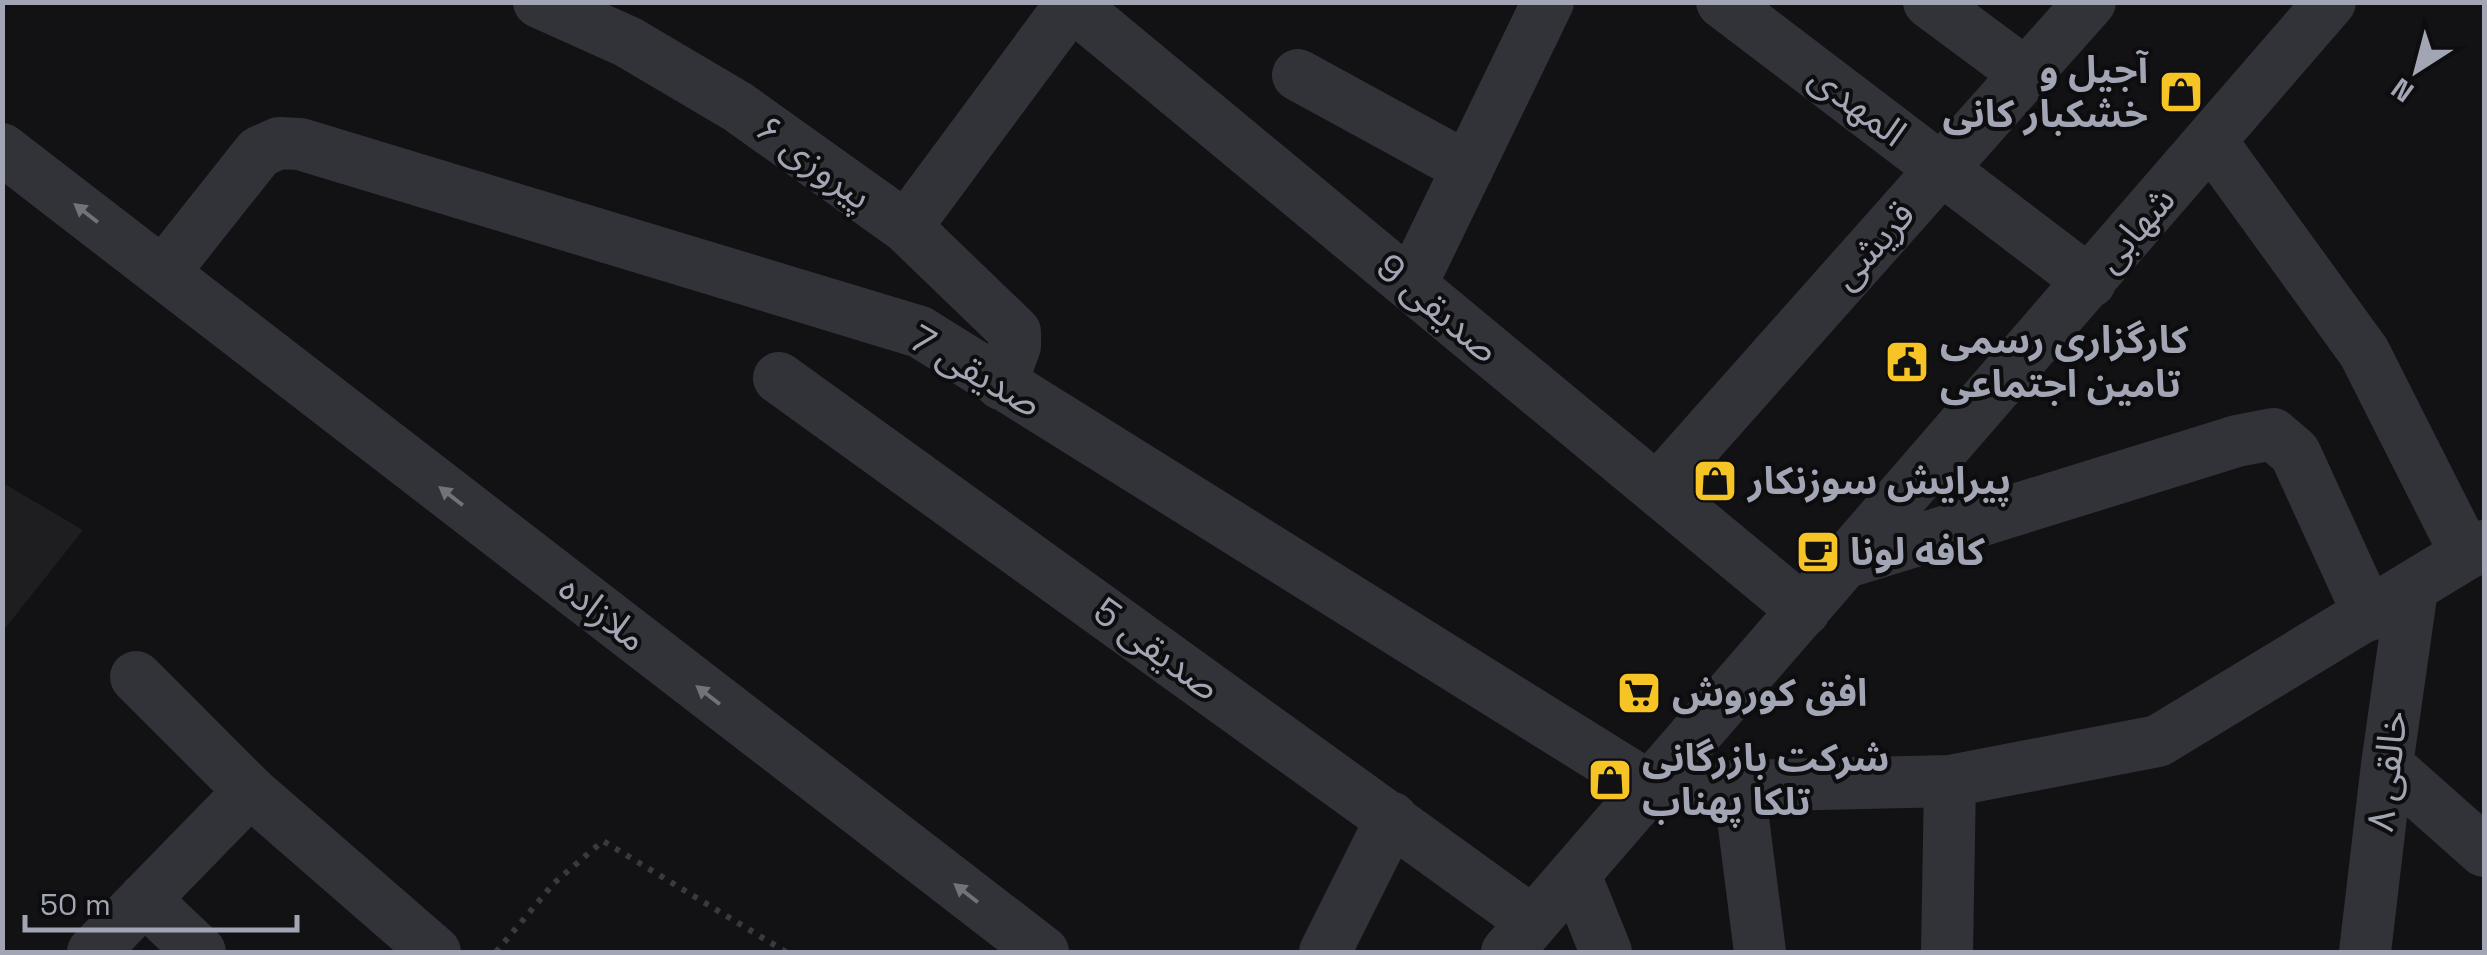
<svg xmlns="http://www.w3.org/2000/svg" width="2487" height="955" font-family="'Space Grotesk','Noto Sans Arabic',sans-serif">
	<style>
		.built { fill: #1e1d20 }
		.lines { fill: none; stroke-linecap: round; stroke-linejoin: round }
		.path { stroke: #383a3f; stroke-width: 6; stroke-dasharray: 5 8; stroke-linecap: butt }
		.minor { stroke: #323338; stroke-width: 52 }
		.oneway { fill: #70727c }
		.labels { text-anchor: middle; stroke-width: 8; stroke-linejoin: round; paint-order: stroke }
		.poi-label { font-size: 38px; font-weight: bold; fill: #a2a6b4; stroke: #0d0c0e; text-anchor: start }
		.street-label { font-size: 38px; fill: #a2a6b4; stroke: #0d0c0e }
	</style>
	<rect width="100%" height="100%" fill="#121113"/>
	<path class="built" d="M3 483 83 530 3 631Z"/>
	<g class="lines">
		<path class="path" d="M496 952 554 883 603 841 786 952"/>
		<path class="minor" d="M539 2 628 42 738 107 906 227 1015 332V346L1001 384
			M1069 2 1804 611
			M1722 2 2090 282
			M1929 2 2026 74
			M1298 75 1468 168
			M2211 141 2364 352 2466 554
			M2 149 1043 952
			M906 227 1071 4
			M163 273 259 152 279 143 300 144 920 332 1651 788 1950 781 2158 741 2466 554 2484 546
			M1411 285 1548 2
			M779 378 1533 922
			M1657 489 2090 2
			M1847 562 2237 441 2273 434 2295 453 2369 615
			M136 677 250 791
			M2387 765 2484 851
			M1739 787 1760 952
			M1575 875 1606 952
			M144 899 200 952
			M93 952 250 791 435 952
			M1325 952 1392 818
			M1507 952 2330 2
			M1947 952 1950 781
			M2365 952 2387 765 2412 589"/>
	</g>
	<defs><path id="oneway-solid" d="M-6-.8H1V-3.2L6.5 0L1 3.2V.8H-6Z" transform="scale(2.5)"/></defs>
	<g class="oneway">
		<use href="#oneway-solid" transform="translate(86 213) rotate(-142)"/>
		<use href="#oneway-solid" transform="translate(451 496) rotate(-142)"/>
		<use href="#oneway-solid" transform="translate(708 695) rotate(-142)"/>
		<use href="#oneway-solid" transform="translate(966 893) rotate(-142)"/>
	</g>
	<defs>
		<symbol id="shop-square" viewBox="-11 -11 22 22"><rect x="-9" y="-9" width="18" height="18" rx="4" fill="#f7c425" stroke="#0d0c0e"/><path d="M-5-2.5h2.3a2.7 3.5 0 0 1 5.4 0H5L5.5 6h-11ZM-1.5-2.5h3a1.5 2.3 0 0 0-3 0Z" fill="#111"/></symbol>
		<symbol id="civic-square" viewBox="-11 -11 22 22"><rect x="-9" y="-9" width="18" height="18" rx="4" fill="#f7c425" stroke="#0d0c0e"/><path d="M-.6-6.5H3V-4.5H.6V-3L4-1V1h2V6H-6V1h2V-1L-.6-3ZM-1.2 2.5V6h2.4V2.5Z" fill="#111"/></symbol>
		<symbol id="cafe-square" viewBox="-11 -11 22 22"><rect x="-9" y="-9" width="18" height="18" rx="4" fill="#f7c425" stroke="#0d0c0e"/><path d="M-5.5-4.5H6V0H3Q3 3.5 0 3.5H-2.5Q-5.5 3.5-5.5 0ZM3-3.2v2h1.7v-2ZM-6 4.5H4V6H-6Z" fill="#111"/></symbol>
		<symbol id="supermarket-square" viewBox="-11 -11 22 22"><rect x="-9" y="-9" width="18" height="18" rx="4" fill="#f7c425" stroke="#0d0c0e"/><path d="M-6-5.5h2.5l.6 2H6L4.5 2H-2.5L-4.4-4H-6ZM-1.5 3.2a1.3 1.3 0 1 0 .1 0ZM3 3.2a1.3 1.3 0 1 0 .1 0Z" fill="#111"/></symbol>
	</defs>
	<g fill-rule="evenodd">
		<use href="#shop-square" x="2156" y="67" width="50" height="50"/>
		<use href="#civic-square" x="1882" y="337" width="50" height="50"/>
		<use href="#shop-square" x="1690" y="456" width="50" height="50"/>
		<use href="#cafe-square" x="1793" y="527" width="50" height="50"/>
		<use href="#supermarket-square" x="1614" y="668" width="50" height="50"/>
		<use href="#shop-square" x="1585" y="755" width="50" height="50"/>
	</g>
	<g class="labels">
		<g class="poi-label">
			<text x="2148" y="83" text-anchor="end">آجیل و<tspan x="2148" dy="44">خشکبار کانی</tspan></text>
			<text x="1940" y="353">کارگزاری رسمی<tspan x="1940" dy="44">تامین اجتماعی</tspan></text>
			<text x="1748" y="494">پیرایش سوزنکار</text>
			<text x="1850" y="565">کافه لونا</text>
			<text x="1672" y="706">افق کوروش</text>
			<text x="1642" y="771">شرکت بازرگانی<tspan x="1642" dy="44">تلکا پهناب</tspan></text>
		</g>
		<g class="street-label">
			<text transform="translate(1858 105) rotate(37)" y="13">المهدی</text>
			<text transform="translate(814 162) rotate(36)" y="13">پیروزی ۶</text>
			<text transform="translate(2135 229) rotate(-49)" y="13">شهابی</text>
			<text transform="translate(1873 245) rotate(-48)" y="13">قریشی</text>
			<text transform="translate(1438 308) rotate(40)" y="13">صدیقی 9</text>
			<text transform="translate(976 371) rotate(30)" y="13">صدیقی 7</text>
			<text transform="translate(603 613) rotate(38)" y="13">ملازاده</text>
			<text transform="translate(1157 649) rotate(36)" y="13">صدیقی 5</text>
			<text transform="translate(2387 771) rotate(-83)" y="13">خالقی ۸</text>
		</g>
	</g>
	<rect width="2487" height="955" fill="none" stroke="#a2a6b4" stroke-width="10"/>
	<g transform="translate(2417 70) rotate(216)" stroke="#0d0c0e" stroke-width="8" paint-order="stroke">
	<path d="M0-8L18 38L0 25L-18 38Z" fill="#a2a6b4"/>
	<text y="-15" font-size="28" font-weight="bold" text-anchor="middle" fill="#a2a6b4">N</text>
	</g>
	<path d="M25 915v15h272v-15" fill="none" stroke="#a2a6b4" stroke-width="5"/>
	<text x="40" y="915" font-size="30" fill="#a2a6b4" stroke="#0d0c0e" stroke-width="8" paint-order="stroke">50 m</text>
</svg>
